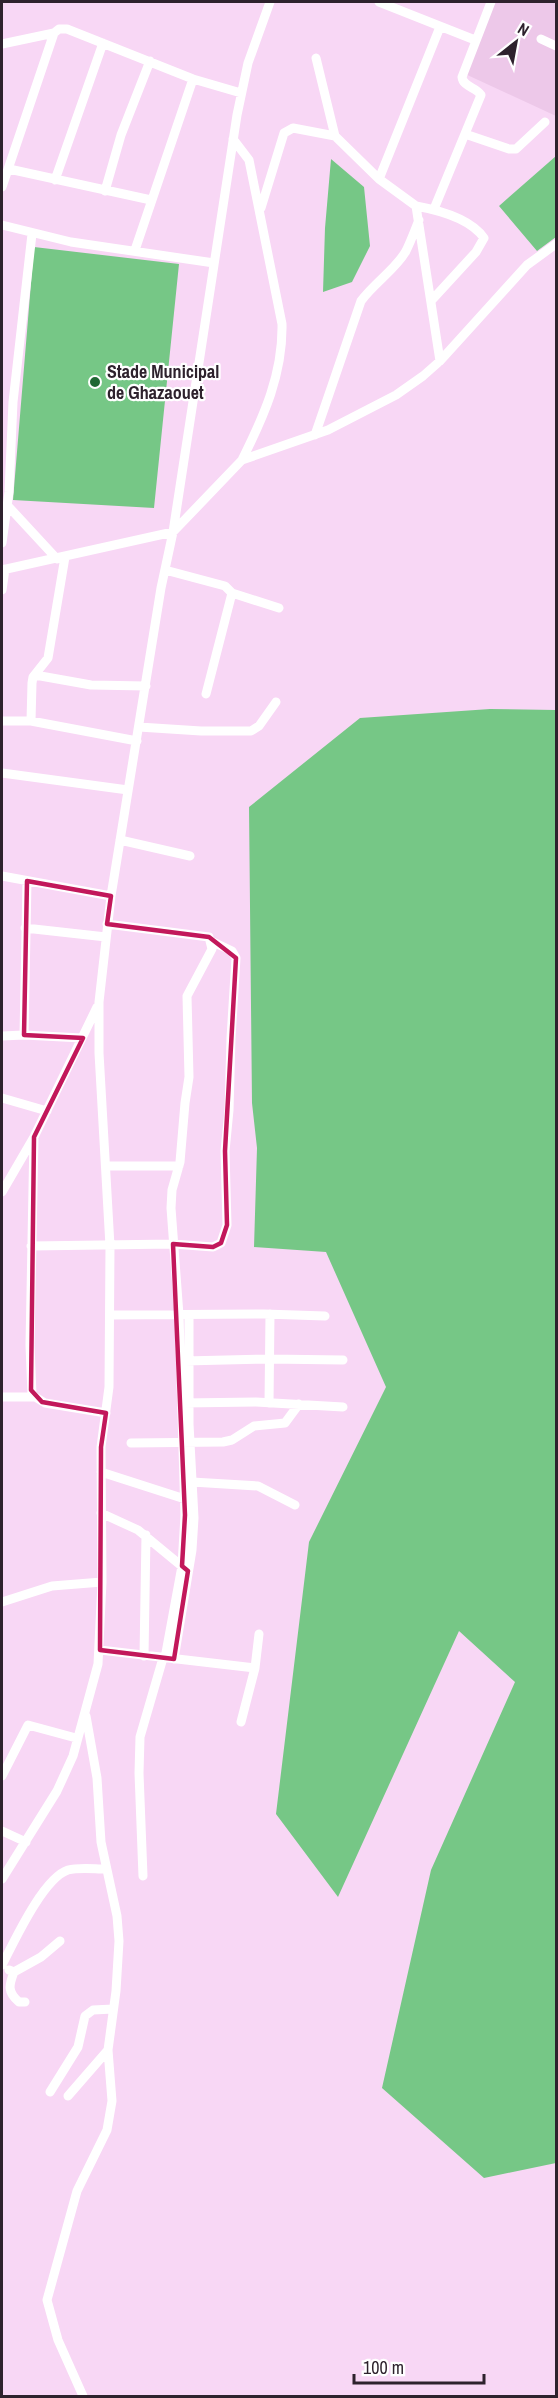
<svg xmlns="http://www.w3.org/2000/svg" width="558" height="2398" font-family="'Archivo Narrow',sans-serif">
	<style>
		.built { fill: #edc8e9 }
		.green { fill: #76c786 }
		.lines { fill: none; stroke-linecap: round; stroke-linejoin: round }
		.minor { stroke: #fff; stroke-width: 9 }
		.marked { fill: none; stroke: #c2185b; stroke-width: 4.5; stroke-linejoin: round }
		.poi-dot { fill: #206834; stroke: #fff; stroke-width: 2 }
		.labels { text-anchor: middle; stroke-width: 4.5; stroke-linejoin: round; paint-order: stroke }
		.poi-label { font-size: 18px; font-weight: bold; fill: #2e222d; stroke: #fff; text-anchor: start }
	</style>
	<rect width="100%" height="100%" fill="#f8d7f5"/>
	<path class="built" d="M495 2H556V116L463 73Z"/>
	<path class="green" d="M556 156V237L537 251 499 206Z
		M331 159 364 187 370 246 352 282 323 292 325 228Z
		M34 247 179 264 154 508 13 500Z
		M490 709 556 710V2163L484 2178 382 2088 431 1870 515 1682 459 1631 338 1897 276 1814 309 1542 386 1387 326 1252 254 1247 257 1148 252 1103 249 807 360 718Z"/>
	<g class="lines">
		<path class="minor" d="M379 2 475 40
			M541 39 556 46
			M2 44 54 33 59 29H67L193 79 241 93
			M316 58 335 136 379 179 416 206 440 361
			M465 134 509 149H516L545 122
			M233 139 249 160 282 324C283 374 264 416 242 460
			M9 169 151 200
			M379 179 440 27
			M55 180 103 43
			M2 187 54 33
			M105 191 121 135 150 61
			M416 206C438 210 470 218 484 238L476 252 431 301
			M261 208 284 133 293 128 335 136
			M434 209 481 95C476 87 463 87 462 77L491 2
			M2 225 71 242 214 263
			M135 250 193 79
			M315 435 361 301C374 283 396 269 406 251 411 241 415 230 419 220
			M7 505 57 559
			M2 543 9 492 13 402 32 234
			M2 570 173 532 242 460 328 430 396 395 423 376 440 361 527 265 556 244
			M165 570 225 586 232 593 206 694
			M2 590 5 569
			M232 593 279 608
			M35 675 91 685 146 686
			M2 721H31L137 741
			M31 721 32 683 33 677 48 658 65 557
			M139 727 201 731H251L259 726 276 702
			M2 773 128 790
			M120 840 190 856
			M2 876 111 896
			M107 924 209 937 212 949 187 996 189 1077 185 1103 180 1162 172 1190 171 1208 179 1315 185 1515 182 1566 165 1658
			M25 928 106 937
			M24 1035 27 881
			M2 1036 24 1035 82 1038
			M2 1098 47 1111
			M34 1137 30 1345 32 1395 45 1403 106 1413
			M107 1166H179
			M2 1192 34 1137 97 1007
			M31 1246 173 1244 213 1247 221 1243 227 1225 225 1151 229 1110 231 1038 236 958 232 951 211 941
			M110 1315 264 1314 325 1316
			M185 1361 269 1359 343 1360
			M2 1397H33
			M183 1403 256 1402 343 1407
			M269 1403 270 1314
			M131 1443 223 1442 232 1440 254 1426 285 1423 299 1404
			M101 1472 188 1500
			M192 1482 258 1486 295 1505
			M101 1513 138 1530 184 1568
			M2 1602 52 1586 102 1582
			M100 1650 255 1668
			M144 1656 146 1535
			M174 1659 192 1550 194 1518 189 1424V1315
			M241 1722 255 1668 259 1634
			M2 1776 28 1725 76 1738
			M2 1831 26 1842
			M143 1876 139 1773 140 1737 163 1658
			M2 1879 57 1791 73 1756 98 1664 102 1582 101 1447 109 1387 110 1246 99 1053V1002L111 896 161 588 173 532 237 115 248 63 270 2
			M2 1965C14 1942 43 1878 68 1870 79 1867 94 1869 106 1869
			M9 1970 14 1972C9 1985 7 1992 19 2002H25
			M14 1972 41 1957 60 1941
			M50 2092 78 2047 85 2016 93 2010 113 2009
			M68 2096 108 2050
			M83 2396 58 2340 47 2300 77 2191 107 2130 112 2101 108 2050 116 1991 119 1941 117 1916 101 1842 97 1778 86 1716"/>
	</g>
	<path class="marked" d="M27 881 111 896 107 924 209 937 236 958 225 1151 227 1225 221 1243 213 1247 173 1244 185 1515 182 1566 188 1571 174 1659 100 1650 101 1447 106 1413 42 1402 31 1390 34 1137 83 1038 24 1035Z"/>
	<circle class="poi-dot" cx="95" cy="382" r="6"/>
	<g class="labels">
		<g class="poi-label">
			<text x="107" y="378">Stade Municipal<tspan x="107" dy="21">de Ghazaouet</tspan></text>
		</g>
	</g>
	<rect width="558" height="2398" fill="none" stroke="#2e222d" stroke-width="6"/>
	<g transform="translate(516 42) rotate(31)" stroke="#ffffff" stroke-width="4.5" paint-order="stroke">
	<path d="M0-4.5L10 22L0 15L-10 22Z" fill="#2e222d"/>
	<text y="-9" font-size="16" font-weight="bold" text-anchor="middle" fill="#2e222d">N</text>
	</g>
	<path d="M354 2374v9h130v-9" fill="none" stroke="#2e222d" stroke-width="3"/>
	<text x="363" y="2374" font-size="18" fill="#2e222d" stroke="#ffffff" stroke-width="4.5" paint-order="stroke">100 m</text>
</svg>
